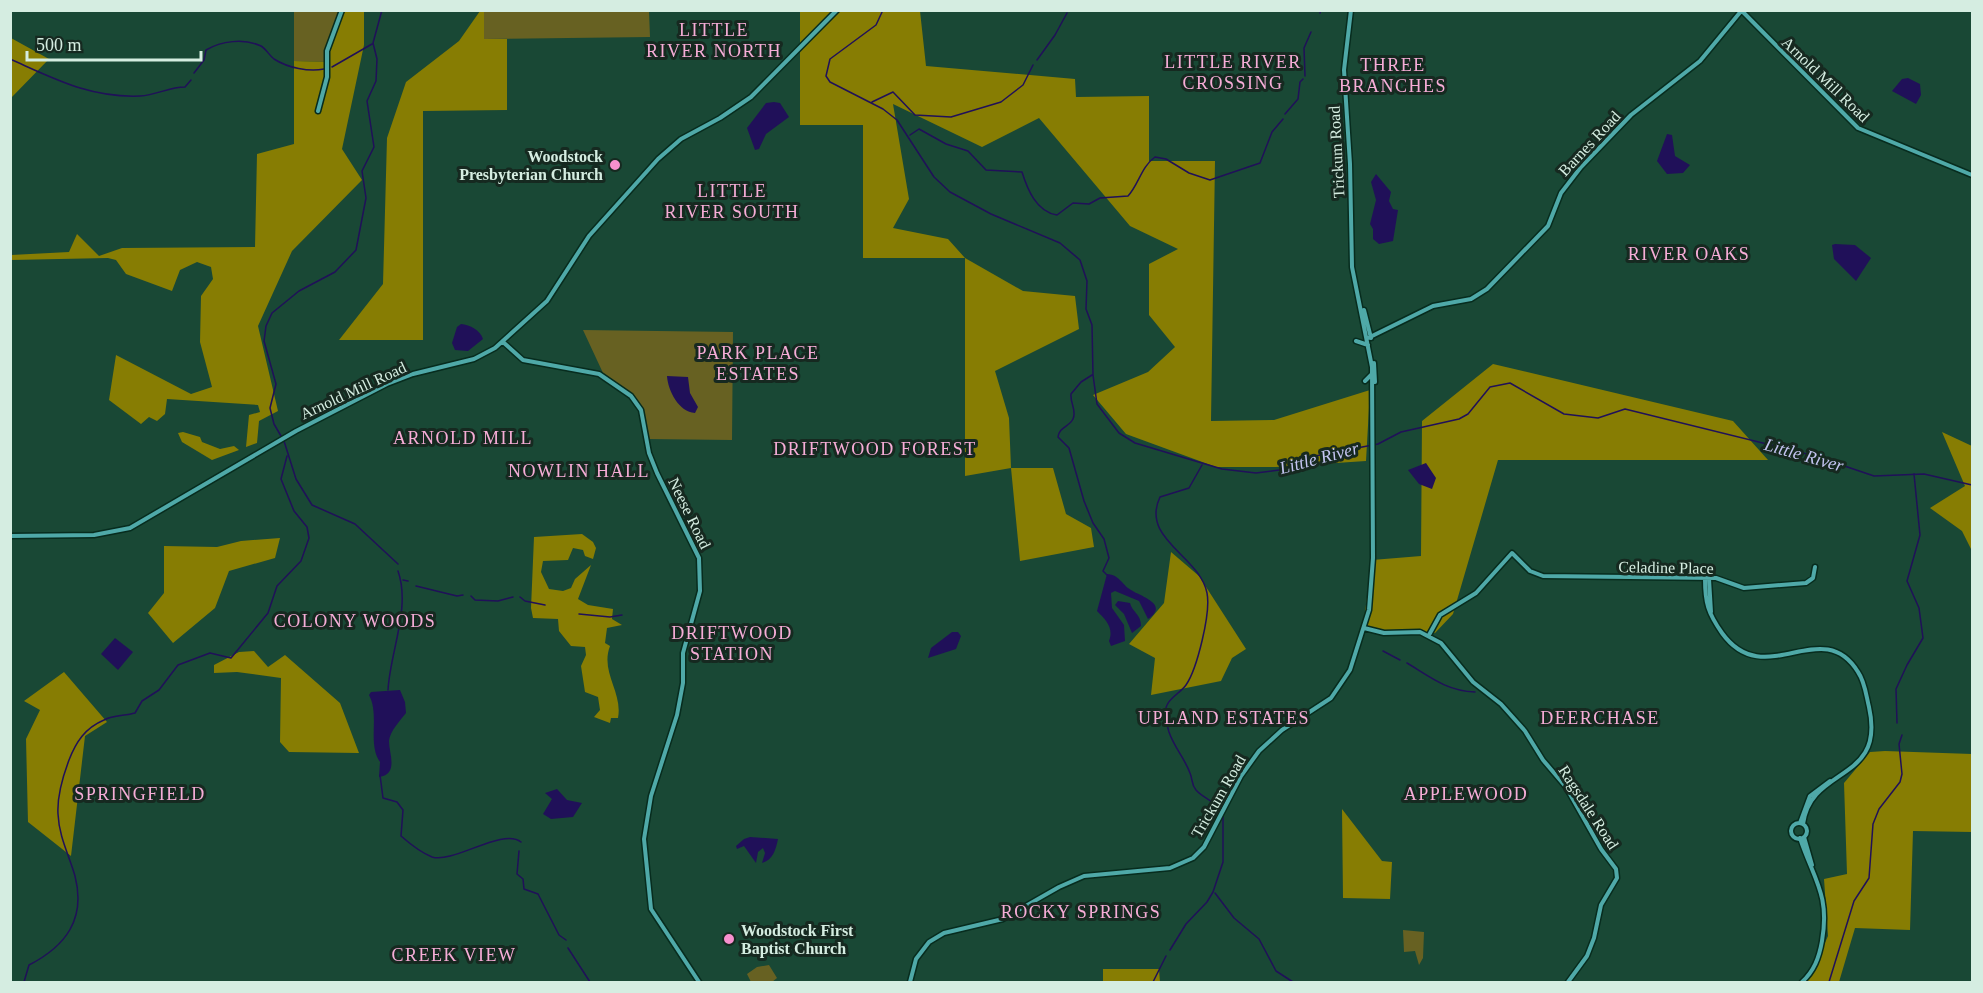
<svg xmlns="http://www.w3.org/2000/svg" width="1983" height="993" font-family="Georgia,serif">
	<style>
		.green { fill: #676122 }
		.forest { fill: #877d03 }
		.water { fill: #201059 }
		.lines { fill: none; stroke-linecap: round; stroke-linejoin: round }
		.stream { stroke: #201059; stroke-width: 1.5 }
		.secondary-casing { stroke: #072c1e; stroke-width: 7 }
		.secondary { stroke: #4fa9a8; stroke-width: 4 }
		.poi-dot { fill: #f790ce; stroke: #162920; stroke-width: 2 }
		.labels { text-anchor: middle; stroke-width: 6; stroke-linejoin: round; paint-order: stroke }
		.street-label { font-size: 16px; fill: #d5ede1; stroke: #162920 }
		.poi-label { font-size: 16px; font-weight: bold; fill: #d5ede1; stroke: #162920; text-anchor: end }
		.neighbourhood-label { font-size: 18px; letter-spacing: 1.5px; fill: #f6add7; stroke: #162920 }
		.water-label { font-size: 18px; font-style: italic; fill: #c4c5f1; stroke: #162920 }
	</style>
	<rect width="100%" height="100%" fill="#194835"/>
	<path class="green" d="M294 11H342L331 41 329 62 294 61Z
		M484 11H649L650 37 484 39Z
		M583 330 733 332 732 440 647 439 639 403 626 389 603 373Z
		M1403 930 1424 932 1423 958 1419 965 1415 951 1404 952Z
		M769 965 777 978 772 982H751L747 974 757 967Z"/>
	<path class="forest" d="M342 11H364V45L342 149 362 180 292 251 258 326 278 411 259 421 257 443 246 447 249 415 260 412 258 405 167 399 165 414 157 421 149 417 141 424 109 400 116 355 191 394 212 387 200 342 201 296 213 279 211 267 197 262 180 270 172 291 126 274 116 260 108 258 11 260V255L69 252 77 234 99 256 122 248 255 247 257 154 294 144V61L329 62 331 41Z
		M480 11H484V39H507V110L423 111V340H339L383 284 387 138 406 82 459 41Z
		M800 11H920L926 66 1075 79 1076 97 1149 96V161H1215L1211 421 1274 420 1370 390 1366 461 1276 467H1216L1126 434 1093 395 1148 372 1175 347 1149 315V264L1178 249 1130 226 1039 118 982 147 893 104 909 199 893 228 948 239 965 258 1023 291 1075 296 1079 329 995 371 1009 418 1011 468H1053L1066 514 1091 528 1094 547 1020 561 1011 468 965 476V258H863V125H800Z
		M11 38 49 59 11 98Z
		M1493 364 1733 421 1768 460H1498L1453 614 1435 633 1429 634 1419 631 1387 634 1363 627 1372 560 1421 556 1422 421Z
		M183 432 200 437 202 442 220 449 234 446 239 450 212 460 182 442 178 433Z
		M1942 432 1972 446V551L1962 531 1930 508 1965 486Z
		M582 534 593 542 596 548 593 559 585 556 583 550 573 548 568 560 543 561 541 572 549 589 563 591 571 588 575 579 591 565 578 599 588 605 613 609 612 619 622 625 607 628 605 643 610 646C600 672 623 692 618 718H611L610 723 594 717 600 710 598 697 585 692 581 666 586 655 585 647 571 646 559 631 558 619 533 618 531 608 534 537Z
		M280 538 275 558 229 571 215 608 173 643 148 613 164 593V546L217 547 241 541Z
		M1171 552 1199 576 1246 649 1232 658 1221 681 1151 695 1155 658 1129 644 1164 603Z
		M254 651 268 667 285 655 340 703 359 753 289 752 280 742 281 678 237 672 214 673V665L239 652Z
		M64 672 107 722 85 736 71 856 28 822 26 739 40 710 24 701Z
		M1885 751 1972 754V832L1913 831 1910 930 1855 928 1839 982H1807L1828 936 1824 879 1847 874 1844 783 1870 752Z
		M1342 809 1382 861 1392 862 1390 899 1343 898Z
		M1103 969H1159L1160 982H1103Z"/>
	<path class="water" d="M1908 78 1920 84 1921 95 1916 104 1892 91 1902 79Z
		M774 102 780 103 789 117 766 134 759 149 755 150 747 128 766 103Z
		M1667 134 1672 135 1675 156 1690 165 1683 173 1667 174 1657 161Z
		M1376 174 1391 192 1389 201 1393 209 1398 210 1393 241 1379 244 1373 239V229L1370 224 1376 200 1371 182Z
		M1835 244 1855 245 1871 258 1856 281 1834 259 1832 245Z
		M461 324C470 325 480 330 483 339L468 351 455 350 452 343 457 327Z
		M667 376 688 377 690 393 698 407 695 413C679 412 668 391 667 376Z
		M1426 463 1436 478 1432 489 1419 484 1408 470Z
		M1107 574C1120 575 1121 584 1131 590 1140 596 1170 604 1148 619L1139 601 1115 591 1111 593 1112 608 1124 625 1125 641 1111 646 1109 641C1114 628 1106 620 1097 611Z
		M1118 601 1130 603C1132 612 1141 614 1141 626L1132 633 1124 614 1115 605Z
		M952 632H958L961 636 956 649 928 658 931 648Z
		M115 638 133 652 118 670 101 654Z
		M400 690 405 702 406 713C400 721 390 731 389 741 389 754 399 774 379 777L380 762C367 744 380 715 369 695L371 692Z
		M557 789 567 800 582 803 573 817 551 819 543 814 552 799 545 793Z
		M750 837 778 839C776 849 773 860 762 863L765 853 763 848 758 852 756 863 744 846 737 849 736 846 744 839Z"/>
	<g class="lines">
		<path class="stream" d="M883 10 876 25 830 59 826 76 830 82 883 109 897 120 934 177 950 192 991 214 1060 243 1080 260 1087 281 1086 309 1092 325 1093 375 1097 404 1119 433 1135 443 1222 469 1256 473 1294 468 1315 456 1378 444 1401 432 1459 419 1468 414 1490 387 1510 383 1564 414 1598 418 1625 409 1815 456 1874 476 1924 474 1972 485
			M1320 13 1321 10
			M10 59C55 79 90 98 140 96 157 95 169 87 185 87L191 80
			M1037 60 1055 35 1067 13
			M332 67 372 44
			M194 73 204 60 206 50C221 41 244 38 261 46 266 49 269 55 274 59 288 68 309 72 324 69
			M1305 76 1304 48 1311 32
			M872 102 893 92 915 115 951 117 1001 102 1023 85 1033 65
			M1285 114 1298 99 1300 82 1303 79
			M910 135 919 129 946 144 968 151 986 170 1022 172C1027 188 1036 212 1057 215L1073 203 1089 204 1100 198 1128 196C1139 184 1141 167 1155 157L1166 159 1189 173 1210 180 1260 163 1272 132 1283 119
			M1092 375 1081 382 1071 394C1070 403 1077 411 1073 419 1069 427 1059 427 1058 437L1069 448 1084 501 1093 523 1104 539 1109 558 1103 571 1107 575
			M281 436 274 424 270 408 276 384 264 341 266 326 272 313 299 291 335 272 356 250 366 198 362 171 374 147 367 101 376 81 377 59 373 43 382 10
			M284 441 296 479 312 505 355 524 398 564
			M1202 465 1189 488 1160 497C1140 539 1200 556 1207 593 1211 613 1197 669 1186 685 1181 692 1170 698 1167 705 1163 712 1167 725 1169 732 1174 747 1185 759 1190 773 1193 780 1191 784 1196 790 1204 799 1214 800 1220 810
			M403 580 408 581
			M416 586 457 596 463 595
			M471 596 475 600 498 601 513 597
			M520 597 525 601 545 605
			M579 614 610 617 622 615
			M1383 651 1400 660
			M1407 663C1430 677 1447 691 1475 692
			M388 690C390 652 411 608 398 571
			M1897 723 1896 689 1907 665 1923 638 1919 608 1907 581 1920 535 1914 474
			M380 775 383 798 397 802 403 810 401 836C409 843 422 853 432 857 453 864 503 827 521 842
			M519 851 517 874 523 879 524 889 538 894 559 935 566 940
			M1215 893 1234 918 1259 939 1276 971 1293 982
			M568 948 590 982
			M1170 950 1186 924 1207 902 1213 892 1223 862V816
			M24 982 29 965C66 946 86 919 75 876 69 855 59 837 58 814 57 797 63 776 69 760 76 742 85 728 104 720 113 715 125 716 135 713L142 701 159 690 178 665 210 653 231 658 268 613 277 586 301 561 309 538 307 527 294 511 281 479 287 456
			M1153 982 1166 956
			M1829 982 1854 901 1869 878 1873 824 1879 809 1900 782 1902 774 1899 744 1902 735"/>
		<defs>
			<path id="secondary" d="M1741 10 1858 128 1972 175
				M318 111 327 77V51L342 10
				M1364 310 1371 338
				M1368 338 1433 306 1471 299 1487 289 1548 226 1561 193 1581 167 1631 115 1700 61 1742 10
				M1356 341 1368 345
				M503 342 523 360 599 374 631 396 641 410 649 453 657 473 699 558 700 591 683 653V683L677 715 651 796 644 839 651 909 699 982
				M1374 363 1375 382
				M1365 381 1372 374
				M10 536 94 535 130 528 296 431 387 384 413 374 474 359 495 348 547 301 589 236 658 159 681 139 720 118 751 97 837 10
				M1705 579C1705 603 1708 613 1722 633 1765 693 1822 613 1858 672 1865 682 1866 695 1869 707 1886 783 1811 765 1803 824
				M1709 579 1711 612
				M1364 628 1384 633 1420 632 1441 643 1473 682 1501 704 1525 731 1543 760 1566 787 1601 849 1616 869 1617 878 1601 905 1594 938 1587 956 1568 982
				M1429 635 1440 615 1476 593 1512 553 1530 571 1543 576 1716 578 1744 588 1806 583 1813 578 1815 567
				M1800 823 1810 796 1830 781
				M1791 831a8 8 0 1 1 16 0a8 8 0 1 1-16 0Z
				M1804 837 1812 865
				M1800 838C1814 880 1830 895 1822 941 1819 958 1814 971 1802 982
				M910 982 916 959 929 942 944 933 1003 919 1059 887 1084 876 1170 868 1193 858 1204 847 1241 776 1259 751 1282 730 1331 698 1350 670 1369 610 1373 558 1372 367 1352 267 1350 164 1344 70 1351 10"/>
		</defs>
		<use href="#secondary" class="secondary-casing"/>
		<use href="#secondary" class="secondary"/>
	</g>
	<g class="poi-dot">
		<circle cx="615" cy="165" r="6"/>
		<circle cx="729" cy="939" r="6"/>
	</g>
	<g class="labels">
		<g class="street-label">
			<text transform="translate(1826 79) rotate(44)" y="6">Arnold Mill Road</text>
			<text transform="translate(1589 143) rotate(-47)" y="6">Barnes Road</text>
			<text transform="translate(1336 152) rotate(-93)" y="6">Trickum Road</text>
			<text transform="translate(353 390) rotate(-25)" y="6">Arnold Mill Road</text>
			<text transform="translate(690 513) rotate(64)" y="6">Neese Road</text>
			<text transform="translate(1666 567) rotate(1)" y="6">Celadine Place</text>
			<text transform="translate(1218 796) rotate(-60)" y="6">Trickum Road</text>
			<text transform="translate(1589 807) rotate(57)" y="6">Ragsdale Road</text>
		</g>
		<g class="poi-label">
			<text x="603" y="162">Woodstock<tspan x="603" dy="18">Presbyterian Church</tspan></text>
			<text x="741" y="936" text-anchor="start">Woodstock First<tspan x="741" dy="18">Baptist Church</tspan></text>
		</g>
		<g class="neighbourhood-label">
			<text x="714" y="36">LITTLE<tspan x="714" dy="21">RIVER NORTH</tspan></text>
			<text x="1233" y="68">LITTLE RIVER<tspan x="1233" dy="21">CROSSING</tspan></text>
			<text x="1393" y="71">THREE<tspan x="1393" dy="21">BRANCHES</tspan></text>
			<text x="732" y="197">LITTLE<tspan x="732" dy="21">RIVER SOUTH</tspan></text>
			<text x="1689" y="260">RIVER OAKS</text>
			<text x="758" y="359">PARK PLACE<tspan x="758" dy="21">ESTATES</tspan></text>
			<text x="463" y="444">ARNOLD MILL</text>
			<text x="875" y="455">DRIFTWOOD FOREST</text>
			<text x="579" y="477">NOWLIN HALL</text>
			<text x="355" y="627">COLONY WOODS</text>
			<text x="732" y="639">DRIFTWOOD<tspan x="732" dy="21">STATION</tspan></text>
			<text x="1224" y="724">UPLAND ESTATES</text>
			<text x="1600" y="724">DEERCHASE</text>
			<text x="140" y="800">SPRINGFIELD</text>
			<text x="1466" y="800">APPLEWOOD</text>
			<text x="1081" y="918">ROCKY SPRINGS</text>
			<text x="454" y="961">CREEK VIEW</text>
		</g>
		<g class="water-label">
			<text transform="translate(1804 455) rotate(16)" y="6">Little River</text>
			<text transform="translate(1319 458) rotate(-15)" y="6">Little River</text>
		</g>
	</g>
	<rect width="1983" height="993" fill="none" stroke="#d5ede1" stroke-width="24"/>
	<path d="M27 51v9h174v-9" fill="none" stroke="#d5ede1" stroke-width="3"/>
	<text x="36" y="51" font-size="18" fill="#d5ede1" stroke="#162920" stroke-width="4.5" paint-order="stroke">500 m</text>
</svg>
